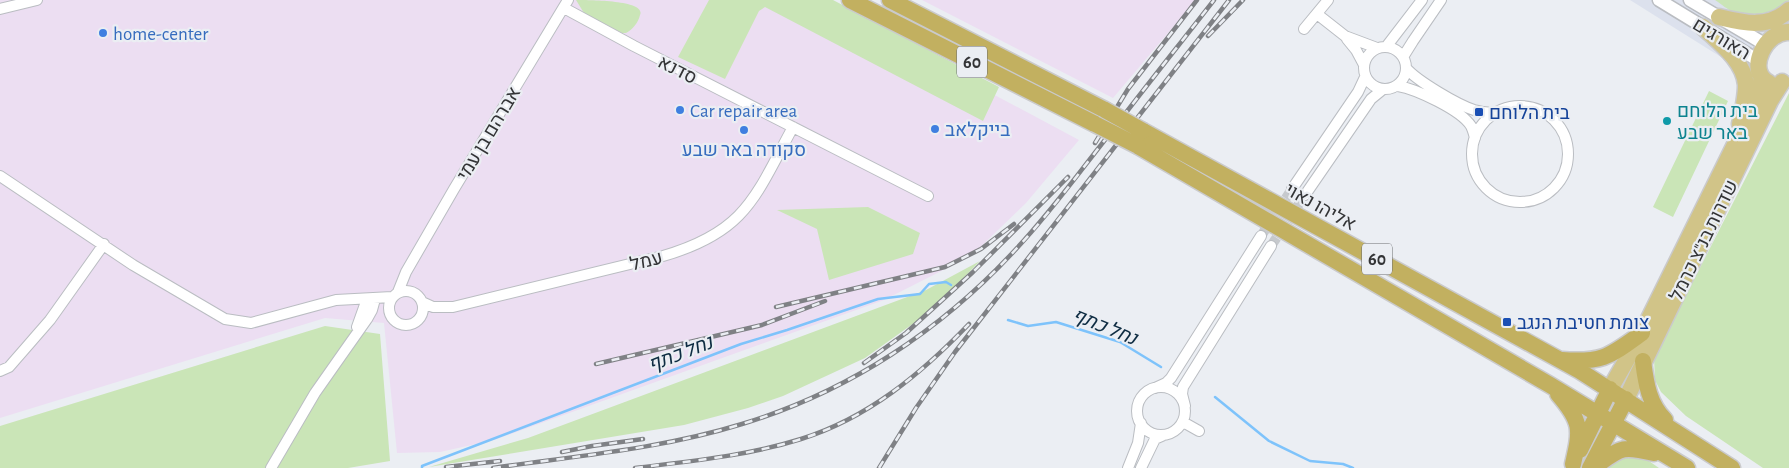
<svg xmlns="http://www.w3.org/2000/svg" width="1789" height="468" font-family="'Alegreya Sans',Heebo,sans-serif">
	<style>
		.built { fill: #dce1ed }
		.industrial { fill: #ecdef2 }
		.green { fill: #cae5b7 }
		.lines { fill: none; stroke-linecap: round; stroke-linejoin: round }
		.stream { stroke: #7ec3fb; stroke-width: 2.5 }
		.minor-tunnel { stroke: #c6c9cd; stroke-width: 10; stroke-dasharray: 10 5; stroke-linecap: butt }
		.minor-casing { stroke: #babdc2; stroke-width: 12 }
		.tertiary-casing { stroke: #babdc2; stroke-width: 15 }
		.primary-casing { stroke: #cacacb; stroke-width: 19 }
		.trunk-casing { stroke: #cacacb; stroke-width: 19 }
		.minor { stroke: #fff; stroke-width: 10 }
		.tertiary { stroke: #fff; stroke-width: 12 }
		.primary { stroke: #d1c488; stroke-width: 16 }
		.trunk { stroke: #c2b060; stroke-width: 16 }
		.rail-casing { stroke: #7f8185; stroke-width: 4.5 }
		.rail { stroke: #ebeef3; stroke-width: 2.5; stroke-dasharray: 8; stroke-linecap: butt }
		.trunk-bridge-casing { stroke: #cacacb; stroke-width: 19; stroke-linecap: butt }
		.trunk-bridge { stroke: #c2b060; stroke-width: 16 }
		.shop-dot { fill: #3f7fe0; stroke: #ebeef3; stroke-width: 2 }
		.transit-dot { fill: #1a4fb4; stroke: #ebeef3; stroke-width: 2 }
		.culture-dot { fill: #0f9aa8; stroke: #ebeef3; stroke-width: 2 }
		.labels { text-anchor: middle; stroke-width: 4.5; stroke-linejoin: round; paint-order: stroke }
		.shield { fill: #ebeef3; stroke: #6a6c6f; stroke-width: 1 }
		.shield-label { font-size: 18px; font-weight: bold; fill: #333436 }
		.shop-label { font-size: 19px; fill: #366cbe; stroke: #ebeef3; text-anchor: start }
		.street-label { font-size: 19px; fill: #333436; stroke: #ebeef3 }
		.culture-label { font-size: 19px; fill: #0d838f; stroke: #ebeef3; text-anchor: start }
		.transit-label { font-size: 19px; fill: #164399; stroke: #ebeef3; text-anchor: start }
		.water-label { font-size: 20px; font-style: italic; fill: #0e2c42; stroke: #ebeef3 }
	</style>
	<rect width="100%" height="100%" fill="#ebeef3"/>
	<path class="built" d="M1630 0H1789V13L1756 79Z"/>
	<path class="industrial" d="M0 0H817L1079 140 1026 203 971 256 884 300 494 440 440 452 397 453 384 323 325 318 0 418Z
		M922 0H1196L1113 98Z"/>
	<path class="green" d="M576 0C588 0 647 0 640 15 638 23 633 29 626 33H622L584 13Z
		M709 0H833L999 87 983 121 765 7 759 11 725 79 678 57Z
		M1715 0H1789V2C1773 11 1754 19 1735 13 1728 10 1721 4 1715 0Z
		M1709 91 1728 101 1673 217 1653 207Z
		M1789 93V468H1763L1686 416 1661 392 1655 380 1654 358Z
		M868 207 920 233 913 254 829 280 817 229 777 210Z
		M980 261 944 298 914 323 865 358 783 396 748 408 684 425 429 467 528 438 926 290Z
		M325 326 380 334 390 461 348 468H0V426Z
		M1626 456 1646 459 1659 468H1606L1615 461Z"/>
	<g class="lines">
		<path class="stream" d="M1008 320 1028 326 1056 322 1120 342 1161 367
			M1215 397 1269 441 1310 461 1343 464 1353 468
			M422 468V466L741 344 787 330 878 299 920 294 929 284 946 282 951 285"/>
		<path class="minor-tunnel" d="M1261 236 1292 189
			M1271 246 1305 195"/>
		<defs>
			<path id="minor" d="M564 8 634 46 928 196
				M0 9 37 0
				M1317 14 1345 36 1377 48
				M1304 29 1328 0
				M1347 39 1356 50 1364 65
				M1364 68a21 21 0 1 1 42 0a21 21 0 1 1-42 0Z
				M1386 47 1422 0
				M1403 57 1413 41 1441 0
				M1406 68C1417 81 1458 105 1474 110 1481 112 1487 113 1494 113
				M1398 86C1416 89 1461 110 1471 126 1473 130 1474 134 1475 138
				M1472 154a48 48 0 1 1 96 0a48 48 0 1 1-96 0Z
				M0 176 133 265 225 319 251 323 336 300 392 297
				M1292 189 1358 92 1365 77
				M1305 195 1371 99 1382 90
				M389 308a17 17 0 1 1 34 0a17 17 0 1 1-34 0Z
				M398 292 406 272 454 189 568 0
				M422 302 433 307H453L663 256C746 232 755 197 793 127
				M357 327 367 299
				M0 371 9 367 50 320 104 244
				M1137 411a24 24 0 1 1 48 0a24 24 0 1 1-48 0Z
				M1155 388 1166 383 1171 378 1261 236
				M1185 406 1182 394 1183 387 1271 246
				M1183 422 1199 431
				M271 468 315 393 367 319 372 310 375 299
				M1128 468 1138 443 1141 423
				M1141 468 1155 439 1164 435"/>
			<path id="tertiary" d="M1659 0 1759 61
				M1690 0 1766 45"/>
			<path id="primary" d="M1719 17C1744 23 1768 29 1789 10
				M1703 27C1720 43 1744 61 1746 85 1746 98 1743 111 1740 124
				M1769 83C1745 71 1766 30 1789 32
				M1610 389 1642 333 1759 96 1762 87 1761 77
				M1626 399 1770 101 1782 82"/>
			<path id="trunk" d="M850 0 1095 124
				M890 0 1105 110
				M1143 131 1580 371 1732 468
				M1138 146 1550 385 1687 468
				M1562 360C1603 363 1610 356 1642 333
				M1643 361C1646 384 1649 404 1665 420
				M1558 394C1582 422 1581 429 1573 464
				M1580 450 1610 389
				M1590 468 1626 399
				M1593 468C1621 448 1620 445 1654 453"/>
		</defs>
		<use href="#minor" class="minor-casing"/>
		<use href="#tertiary" class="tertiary-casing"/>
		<use href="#primary" class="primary-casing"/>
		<use href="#trunk" class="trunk-casing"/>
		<use href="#minor" class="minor"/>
		<use href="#tertiary" class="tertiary"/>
		<use href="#primary" class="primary"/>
		<use href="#trunk" class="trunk"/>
		<defs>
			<path id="rail" d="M1208 36 1243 0
				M1095 143 1128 89 1197 0
				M776 307 945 267 981 249 1014 224
				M864 363 906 333 973 272 1068 177
				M596 364 762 325 825 301
				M562 452 592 446 643 439
				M446 467 500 461
				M493 468C576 456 661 449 742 424 848 392 942 330 1017 248 1050 213 1078 174 1108 136 1143 90 1179 45 1214 0
				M635 468C691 461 747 456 801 439 868 418 921 374 969 324
				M879 468 916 408 955 352 1229 0"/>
		</defs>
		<use href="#rail" class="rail-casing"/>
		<use href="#rail" class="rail"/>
		<defs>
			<path id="trunk-bridge" d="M1105 110 1143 131
				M1095 124 1138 146"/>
		</defs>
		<use href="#trunk-bridge" class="trunk-bridge-casing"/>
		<use href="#trunk-bridge" class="trunk-bridge"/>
	</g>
	<g class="shop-dot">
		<circle cx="103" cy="33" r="5"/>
		<circle cx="680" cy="110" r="5"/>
		<circle cx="935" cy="129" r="5"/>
		<circle cx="744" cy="130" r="5"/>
	</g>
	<g class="transit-dot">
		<rect x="1474" y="107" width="10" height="10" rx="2.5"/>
		<rect x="1502" y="317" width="10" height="10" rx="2.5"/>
	</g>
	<circle class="culture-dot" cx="1667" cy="121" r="5"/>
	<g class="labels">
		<g class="shield">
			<rect x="957" y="46.5" width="30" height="31" rx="4"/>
			<rect x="1362" y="243.5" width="30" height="31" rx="4"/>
		</g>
		<g class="shield-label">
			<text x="972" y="68">60</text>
			<text x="1377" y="265">60</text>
		</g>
		<g class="shop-label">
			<text x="113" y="40">home-center</text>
			<text x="690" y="117">Car repair area</text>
			<text x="945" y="136">בייקלאב</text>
			<text x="744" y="156" text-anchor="middle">סקודה באר שבע</text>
		</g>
		<g class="street-label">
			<text transform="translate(1722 38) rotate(31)" y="7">האורגים</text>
			<text transform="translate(678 69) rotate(27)" y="7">סדנא</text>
			<text transform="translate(488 133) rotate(-59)" y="7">אברהם בן עמי</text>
			<text transform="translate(1321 206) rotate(29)" y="7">אליהו נאוי</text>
			<text transform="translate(1703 240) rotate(-64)" y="7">שדרות בנ"צ כרמל</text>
			<text transform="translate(646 260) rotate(-14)" y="7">עמל</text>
		</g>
		<g class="culture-label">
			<text x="1677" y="117">בית הלוחם<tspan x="1677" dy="22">באר שבע</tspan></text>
		</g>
		<g class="transit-label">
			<text x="1489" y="119">בית הלוחם</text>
			<text x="1517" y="329">צומת חטיבת הנגב</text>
		</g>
		<g class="water-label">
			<text transform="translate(1105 326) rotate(22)" y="7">נחל כתף</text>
			<text transform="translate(680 353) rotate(-21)" y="7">נחל כתף</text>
		</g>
	</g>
</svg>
